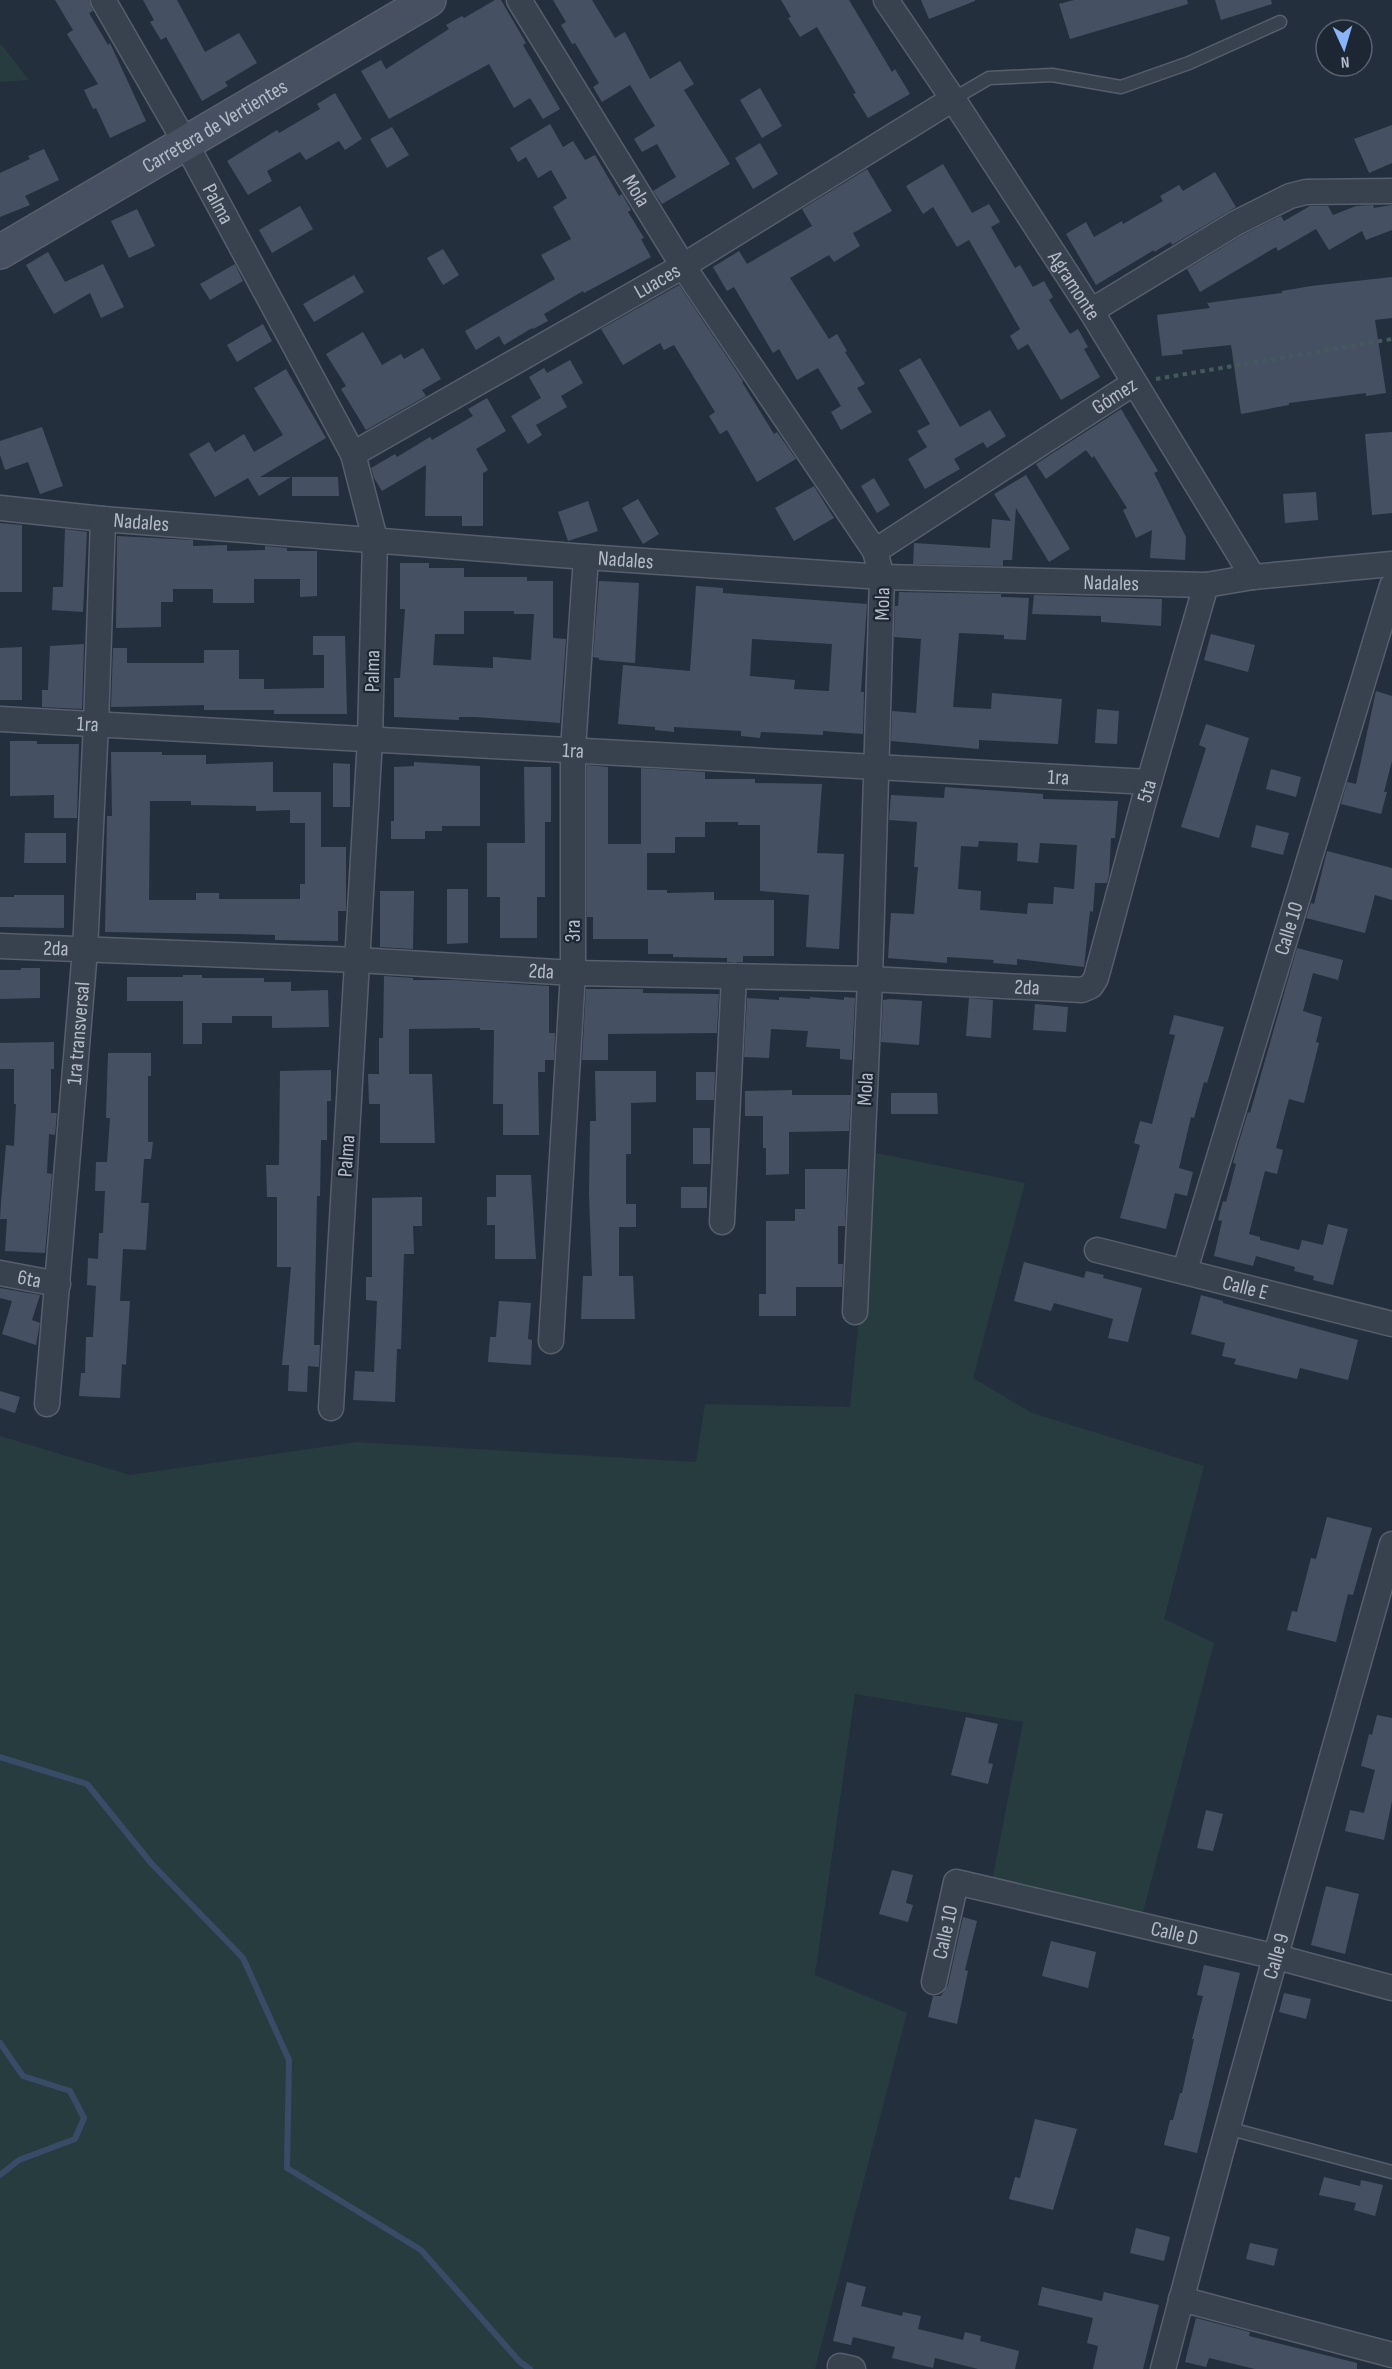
<svg xmlns="http://www.w3.org/2000/svg" width="1392" height="2369" font-family="'Sofia Sans Condensed',sans-serif">
	<style>
		.green { fill: #263c3f }
		.lines { fill: none; stroke-linecap: round; stroke-linejoin: round }
		.stream { stroke: #394c67; stroke-width: 6 }
		.building { fill: #455162; fill-rule: evenodd }
		.lane-casing { stroke: #565f6c; stroke-width: 15 }
		.street-casing { stroke: #565f6c; stroke-width: 27 }
		.secondary-casing { stroke: #565f6c; stroke-width: 36 }
		.path { stroke: #44595c; stroke-width: 4; stroke-dasharray: 4.5 4.5; stroke-linecap: butt }
		.lane { stroke: #38414e; stroke-width: 12 }
		.street { stroke: #38414e; stroke-width: 24 }
		.secondary { stroke: #465061; stroke-width: 33 }
		.labels { text-anchor: middle; stroke-width: 4.5; stroke-linejoin: round; paint-order: stroke }
		.street-label { font-size: 21px; fill: #b4bcc9; stroke: #1d2633 }
	</style>
	<rect width="100%" height="100%" fill="#242f3e"/>
	<path class="green" d="M0 43 29 80 0 82Z
		M876 1153 1025 1183 973 1378 1032 1413 1204 1466 1164 1619 1214 1643 1142 1916 992 1881 1023 1722 855 1694 815 1975 907 2013 815 2369H0V1436L130 1475 357 1442 696 1462 705 1404 850 1407Z"/>
	<g class="lines">
		<path class="stream" d="M0 1757 87 1784 151 1863 243 1958 289 2060 287 2168 421 2250 520 2362 530 2369
			M0 2043 23 2076 70 2091 84 2118 75 2139 19 2160 0 2175"/>
	</g>
	<path class="building" d="M55 0H89L93 11 89 13 108 45 110 43 146 121 110 138 96 108 93 109 84 90 98 84 67 34 73 30Z
		M143 0H177L205 52 239 33 257 63 225 82 228 86 202 101 166 37 161 40 150 22 154 20Z
		M495 0H501L526 43 523 45 560 109 543 119 530 98 514 108 489 64 389 119 361 71 381 60 386 69 449 29 446 25 462 16 464 18Z
		M553 0H592L615 38 625 32 650 79 680 61 694 84 684 90 730 164 662 204 653 191 676 177 657 144 642 152 634 139 655 126 630 85 602 102 593 87 599 83 575 43 572 44 561 25 566 22Z
		M781 0H849L892 72 895 69 910 94 868 118 853 94 856 93 817 27 800 37 788 18 791 17Z
		M921 0H975V1L929 19Z
		M1074 0H1187L1188 4 1070 39 1059 4Z
		M1215 0H1271L1272 4 1221 20Z
		M760 88 782 126 762 138 740 100Z
		M335 93 362 139 345 150 339 141 306 160 300 152 267 171 272 181 248 195 227 161 277 130 279 133 320 109 317 104Z
		M550 124 563 147 573 141 585 160 595 155 619 196 622 194 631 210 628 212 644 238 641 239 651 257 584 293 583 291 544 314 548 321 533 329 532 328 504 345 499 336 476 350 465 331 555 279 541 255 571 239 553 207 567 198 551 170 538 178 526 157 518 162 510 148Z
		M1392 125V163L1369 173 1354 139Z
		M392 127 409 155 387 168 370 139Z
		M760 143 778 174 753 189 735 158Z
		M44 149 59 180 25 196 30 205 0 217V173L30 159 28 156Z
		M943 164 972 213 989 204 1000 222 991 227 1015 268 1020 265 1033 287 1044 281 1053 297 1049 300 1070 334 1078 329 1088 347 1084 349 1100 377 1061 400 1028 344 1018 350 1010 336 1020 329 969 240 957 247 933 207 923 214 906 186Z
		M867 169 892 211 853 233 860 246 834 262 829 255 790 278 829 339 837 334 847 351 845 352 865 384 857 388 872 412 841 430 831 412 841 406 818 368 797 380 779 349 773 353 734 287 727 291 713 267 739 251 747 264 812 226 802 209Z
		M1215 172 1236 207 1172 245 1171 242 1154 252V250L1096 285 1066 234 1086 222 1094 237 1122 221 1123 224 1163 201 1160 196 1179 185 1183 191Z
		M1373 205 1374 208 1392 205V230L1366 240 1362 231 1329 250 1316 229 1278 251 1276 247 1200 292 1187 269 1243 235 1281 216 1284 221 1310 206H1328L1333 215 1356 206Z
		M300 206 313 229 272 253 259 230Z
		M137 209 155 246 129 258 111 221Z
		M443 249 459 275 443 285 427 258Z
		M48 252 65 282 103 264 124 307 101 318 90 293 54 314 26 265Z
		M235 264 243 281 210 300 200 284Z
		M354 275 364 292 314 322 303 304Z
		M1392 277V318L1375 320 1386 393 1366 396V393L1289 403V405L1241 414 1231 345 1182 350 1183 354 1162 356 1157 315 1210 308 1207 303 1282 293V291L1311 286Z
		M679 285 743 381 742 382 774 434 777 432 796 459 757 482 727 430 720 434 709 416 715 412 674 345 664 350 660 343 623 365 601 329Z
		M263 324 272 341 237 362 227 345Z
		M363 332 382 365 401 354 404 359 423 348 441 379 422 390 426 396 366 430 341 389 346 386 326 354Z
		M920 358 960 427 990 410 1006 436 987 448 983 442 954 459 960 469 925 489 908 459 927 447 917 431 930 424 899 370Z
		M570 360 583 383 561 396 567 407 536 425 542 435 528 444 511 416 541 398 529 377 544 368 547 373Z
		M286 369 326 438 260 477H291L259 496 248 478 215 497 189 454 209 442 215 452 244 434 254 452 283 435 254 388Z
		M487 398 506 431 476 449 488 470 483 473V526H462V516H425L426 465 382 491 374 478 371 468 395 454 397 457 430 437 432 440 473 416 468 409Z
		M1121 409 1158 471 1154 473 1186 537 1185 560 1150 558 1152 530 1136 538 1123 510 1127 508 1094 456 1092 458 1086 450 1046 479 1036 464Z
		M42 427 63 486 40 494 28 462 5 470 0 455V441Z
		M1392 432V513L1372 515 1365 434Z
		M1026 475 1070 549 1049 562 1016 508 1012 560H1003V566L913 564 914 543 990 548 992 519 1011 521 994 494Z
		M292 477H338L339 496H292Z
		M874 478 890 505 877 513 861 486Z
		M814 486 834 518 794 541 775 508Z
		M1316 492 1318 520 1285 523 1283 494Z
		M638 499 659 534 643 544 622 508Z
		M588 501 598 531 568 541 558 512Z
		M0 523 22 525V592H0Z
		M65 529 87 532 83 612 52 610 53 587H63Z
		M117 536 193 540V546L227 545V551L265 550V546L287 548V551H317V596L300 597V579H254V603H213V589H173V602H161V627L116 628Z
		M400 563H429V568H464V577H527V581H553V638L566 639 560 723 475 717H459V720L394 717V678H400L405 609H400ZM464 611H514V614H534L531 660 493 657V668L433 665 435 634H464Z
		M599 581 639 583 635 663 599 660V658L593 657Z
		M696 586 723 588V593L867 604 861 692H864L863 734 823 731V735L761 732 760 738 741 736V731L674 727V732L655 730V727L618 724 623 665 690 671ZM752 639 832 644 829 691 794 689 795 680 750 676Z
		M899 592 1001 594V597L1029 598 1026 640 1004 639V635L959 633 953 707 991 709 992 693 1062 699 1058 744 979 740V749L891 741 892 711 916 713 921 639 894 637 895 606H898Z
		M1034 595 1162 599 1161 626 1101 622V616L1032 614Z
		M1211 634 1255 645 1248 672 1204 660Z
		M313 636H345L347 714H274V710H204V705L111 707 113 648H127V663H204V650H239V679H264V689L324 688V655H313Z
		M84 644 82 709 42 707V690H48L50 646Z
		M22 647V700H0V648Z
		M1376 691 1392 696V761L1384 792H1387L1381 814 1341 804 1347 782 1356 784Z
		M1097 709 1119 711 1117 744 1095 743Z
		M1206 724 1249 738 1219 838 1181 827 1206 748 1199 745Z
		M10 741H37V744H79L77 818H54V795L10 796Z
		M111 752H162V755H206V764L273 762V792H321V847H346V911H338V941L275 940V935L240 934 105 932 107 816H112ZM150 801H191V805L256 806V811L290 810V823H305V884H300V899H219V893H196V900H149Z
		M414 762 480 766V826H442V831H425V839H391V821H394V767L414 766Z
		M333 763 350 764V807H333Z
		M587 765 608 767V844H641V768L705 772V779H755V783L822 784 817 853 844 854 839 949 806 947 809 895 760 891V825H738V822H705V837H675V853H647V890H667V893L714 892V900H774V956H743V962H727V958L673 957V954H648V939H593V917H587Z
		M524 767H551V822H545V897H537V938H500V897H487V843H525Z
		M1271 769 1301 777 1296 797 1266 789Z
		M945 787 1043 794V799L1118 801 1115 838H1111L1109 875 1107 883H1095L1093 912 1090 911 1084 967 1017 959V965L993 963 994 960 947 957V963L888 958 891 913 914 914 918 867H914L917 822 889 820 891 795 944 798ZM979 841 1018 843 1017 861 1038 863 1040 843 1077 845 1074 889 1054 887 1053 904 1028 903 1027 914 980 910 981 891 958 889 961 846 978 847Z
		M1256 825 1289 833 1283 855 1251 847Z
		M25 833H66V863H24Z
		M1327 851 1392 868V900L1375 895 1365 933 1306 918 1311 903 1314 904Z
		M447 889H468V943L447 944Z
		M380 891H414L413 949 380 947Z
		M14 895H64V928L0 927V897H14Z
		M1297 948 1343 960 1338 980 1313 973 1303 1011 1322 1017 1316 1042 1319 1043 1304 1103 1289 1099 1276 1148 1283 1150 1277 1174 1265 1171 1249 1234 1260 1237V1240L1299 1250 1302 1240 1323 1245 1328 1224 1348 1229 1333 1285 1313 1280 1314 1276 1294 1271 1295 1267 1256 1256 1253 1266 1214 1256 1222 1221 1218 1220 1223 1201 1226 1202 1236 1164 1233 1163 1235 1155 1248 1112 1250 1113Z
		M21 968H40V998L0 999V970H21Z
		M183 975H202V978H264V982H291V991L328 990 329 1027 272 1028V1016H232V1023H202V1044H183V1001H127V977H183Z
		M384 976 413 978V980H452L549 986V1033H555L554 1060H545V1072H538L539 1135H503V1104H493L494 1030H480V1028L409 1029V1074H432L435 1143H380V1104H369L368 1074H379V1038H383Z
		M586 989H643V993L719 994 717 1033 608 1034V1060H582Z
		M779 997 810 999V997L844 1000V997L855 998 852 1060 840 1059V1049L806 1047 808 1031 771 1029 769 1058 744 1057 747 998 779 1000Z
		M969 998 993 1000 991 1038 966 1036Z
		M890 999 922 1001 919 1045 881 1042 883 1000Z
		M1035 1004 1068 1007 1066 1032 1033 1030Z
		M1174 1015 1224 1027 1207 1083 1204 1082 1194 1118 1191 1117 1179 1168 1193 1172 1187 1196 1175 1193 1166 1229 1120 1218 1140 1145 1134 1143 1140 1121 1152 1124 1175 1035 1169 1034Z
		M54 1042V1069H51V1113H57L55 1135 49 1134 47 1173 52 1174 45 1253 5 1251 7 1219H0L1 1202 6 1145 14 1146 16 1104H14V1069H0V1043Z
		M108 1053H151V1076H148V1142H153L151 1159H144L141 1203H149L146 1250 123 1249 120 1301H130L126 1365 122 1364 120 1398 79 1396 81 1373H85L86 1337H93L96 1286 87 1285 88 1258 98 1259 99 1233H103L105 1191H95L96 1162H107L110 1118H106Z
		M331 1070V1101H327V1140H321L320 1196H317L314 1345H320L319 1367 308 1366 307 1392 288 1391 289 1365H282L291 1267H277V1197H267L266 1165H279L280 1071Z
		M595 1071H656V1102L631 1103V1154H626V1204H636V1227H619V1276H633L635 1319H581L583 1276H592L589 1194 590 1121H596Z
		M696 1072H715L714 1100H696Z
		M792 1090V1095H851L849 1131 789 1132V1174L766 1175V1148H763V1116H745V1091Z
		M891 1093H937L938 1114H891Z
		M693 1128H710V1164H693Z
		M805 1169H847L845 1226H838V1264H843L842 1287H796V1316H759V1294H766V1221H795V1209H805Z
		M496 1175H531L536 1259H495V1225H487V1197H496Z
		M681 1187H707V1208H681Z
		M422 1197V1226H413L414 1254H404L401 1349H397L395 1402 353 1400 355 1371 374 1372 377 1301 366 1300V1277H372V1198Z
		M1024 1262 1084 1278 1086 1271 1104 1275 1103 1278 1142 1288 1128 1342 1108 1338 1113 1319 1054 1303 1051 1311 1014 1301Z
		M0 1288 40 1295 32 1320 40 1323 36 1345 2 1334 12 1301 0 1298Z
		M1201 1295 1223 1301V1303L1358 1340 1348 1380 1300 1368 1297 1379 1234 1364 1236 1359 1222 1356 1225 1343 1191 1334Z
		M499 1301 531 1303 528 1339 532 1340 531 1365 488 1362 490 1337H496Z
		M0 1391 20 1397 15 1413 0 1408Z
		M1327 1517 1372 1528 1353 1595 1348 1594 1336 1642 1287 1630 1292 1611 1297 1612 1311 1558 1316 1559Z
		M1377 1715 1392 1718V1801L1384 1840 1345 1831 1350 1810 1364 1813 1375 1770 1361 1766 1369 1734 1372 1735Z
		M966 1717 998 1724 988 1763 993 1764 988 1784 951 1775Z
		M1206 1810 1223 1814 1213 1851 1197 1848Z
		M892 1870 913 1875 906 1903 913 1905 908 1922 879 1914Z
		M1326 1886 1359 1894 1345 1954 1311 1945Z
		M963 1917 977 1921 965 1970 968 1971 957 2024 928 2017 933 1996H941L948 1985Z
		M1051 1941 1096 1952 1088 1988 1042 1976Z
		M1204 1965 1240 1973 1197 2153 1164 2145 1170 2120H1173L1180 2093H1182L1194 2039H1192L1203 1996 1197 1995Z
		M1284 1993 1311 1999 1306 2019 1279 2012Z
		M1035 2119 1077 2129 1053 2210 1009 2199 1015 2177 1020 2178Z
		M1324 2177 1360 2186 1361 2180 1383 2185 1375 2216 1354 2210 1356 2203 1319 2195Z
		M1136 2228 1170 2237 1164 2261 1130 2253Z
		M1250 2243 1278 2249 1274 2266 1246 2259Z
		M847 2282 866 2287 861 2306 902 2316 903 2312 921 2316 918 2329 963 2340 965 2332 981 2336 980 2341 1019 2351 1015 2369H978L935 2358 933 2368 892 2358 895 2347 853 2337 851 2345 833 2341Z
		M1042 2287 1102 2301 1104 2292 1159 2305 1143 2369H1093L1098 2346 1087 2343 1093 2318 1038 2305Z
		M1196 2318 1250 2332 1249 2336 1357 2363V2369H1255L1209 2358 1206 2367 1185 2362Z"/>
	<g class="lines">
		<defs>
			<path id="lane" d="M953 99 989 78 1052 75 1121 87 1189 63 1280 22
				M1227 2128 1392 2172"/>
			<g id="street">
				<path id="s1" d="M103 0 185 142 353 454 375 539 370 739 331 1408"/>
				<path id="s2" d="M519 0 683 266 875 551 882 577 870 979 855 1312"/>
				<path id="s3" d="M886 0 953 99 1091 311 1253 577"/>
				<path d="M1091 311 1236 223 1290 196 1306 192 1392 191"/>
				<path id="s4" d="M353 454 683 266 953 99"/>
				<path id="s5" d="M0 508 103 519 586 557 882 577 1206 585 1253 577 1392 564"/>
				<path id="s6" d="M875 551 1134 383"/>
				<path id="s7" d="M0 719 1149 782"/>
				<path id="s8" d="M0 946 358 960 573 973 870 979 1082 990 1091 986 1096 978 1149 782 1206 585"/>
				<path d="M722 1222 734 976"/>
				<path id="s9" d="M1097 1250 1392 1324"/>
				<path id="s10" d="M1185 1270 1392 586"/>
				<path id="s11" d="M0 1273 58 1284"/>
				<path d="M551 1341 573 973V749L586 557"/>
				<path id="s12" d="M47 1404 85 950 96 724 103 519"/>
				<path id="s13" d="M934 1982 956 1882 1277 1957 1392 1988"/>
				<path d="M1181 2299 1392 2355"/>
				<path d="M840 2366 853 2369"/>
				<path id="s14" d="M1163 2369C1235 2093 1315 1819 1392 1544"/>
			</g>
			<g id="secondary">
				<path id="s15" d="M0 252 429 0"/>
			</g>
		</defs>
		<use href="#lane" class="lane-casing"/>
		<use href="#street" class="street-casing"/>
		<use href="#secondary" class="secondary-casing"/>
		<path class="path" d="M1156 379 1392 339"/>
		<use href="#lane" class="lane"/>
		<use href="#street" class="street"/>
		<use href="#secondary" class="secondary"/>
	</g>
	<g class="labels">
		<g class="street-label">
			<text dy="7" stroke="none"><textPath href="#s15" startOffset="249">Carretera de Vertientes</textPath></text>
			<text dy="7" stroke="none"><textPath href="#s2" startOffset="224">Mola</textPath></text>
			<text dy="7" stroke="none"><textPath href="#s1" startOffset="234">Palma</textPath></text>
			<text dy="7" stroke="none"><textPath href="#s4" startOffset="350">Luaces</textPath></text>
			<text dy="7" stroke="none"><textPath href="#s3" startOffset="342">Agramonte</textPath></text>
			<text dy="7" stroke="none"><textPath href="#s6" startOffset="285">Gómez</textPath></text>
			<text dy="7" stroke="none"><textPath href="#s5" startOffset="142">Nadales</textPath></text>
			<text dy="7" stroke="none"><textPath href="#s5" startOffset="628">Nadales</textPath></text>
			<text dy="7" stroke="none"><textPath href="#s5" startOffset="1114">Nadales</textPath></text>
			<text transform="translate(882 604) rotate(-89)" y="7">Mola</text>
			<text transform="translate(372 671) rotate(-89)" y="7">Palma</text>
			<text dy="7" stroke="none"><textPath href="#s7" startOffset="88">1ra</textPath></text>
			<text dy="7" stroke="none"><textPath href="#s7" startOffset="574">1ra</textPath></text>
			<text dy="7" stroke="none"><textPath href="#s7" startOffset="1060">1ra</textPath></text>
			<text dy="7" stroke="none"><textPath href="#s8" startOffset="1296">5ta</textPath></text>
			<text dy="7" stroke="none"><textPath href="#s10" startOffset="357">Calle 10</textPath></text>
			<text transform="translate(573 931) rotate(-90)" y="7">3ra</text>
			<text dy="7" stroke="none"><textPath href="#s8" startOffset="56">2da</textPath></text>
			<text dy="7" stroke="none"><textPath href="#s8" startOffset="542">2da</textPath></text>
			<text dy="7" stroke="none"><textPath href="#s8" startOffset="1028">2da</textPath></text>
			<text dy="7" stroke="none"><textPath href="#s12" startOffset="372">1ra transversal</textPath></text>
			<text transform="translate(865 1089) rotate(-87)" y="7">Mola</text>
			<text transform="translate(346 1156) rotate(-86)" y="7">Palma</text>
			<text dy="7" stroke="none"><textPath href="#s11" startOffset="30">6ta</textPath></text>
			<text dy="7" stroke="none"><textPath href="#s9" startOffset="153">Calle E</textPath></text>
			<text dy="7" stroke="none"><textPath href="#s13" startOffset="51">Calle 10</textPath></text>
			<text dy="7" stroke="none"><textPath href="#s13" startOffset="327">Calle D</textPath></text>
			<text dy="7" stroke="none"><textPath href="#s14" startOffset="428">Calle 9</textPath></text>
		</g>
	</g>
	<g transform="translate(1344 48) rotate(176)"><circle r="28" fill="#1d2633" stroke="#59626f" stroke-width="1.5"/>
	<path d="M0-4.5L10 22L0 15L-10 22Z" fill="#8ab4f8"/>
	<text y="-9" font-size="16" font-weight="bold" text-anchor="middle" fill="#b4bcc9">N</text>
	</g>
</svg>
